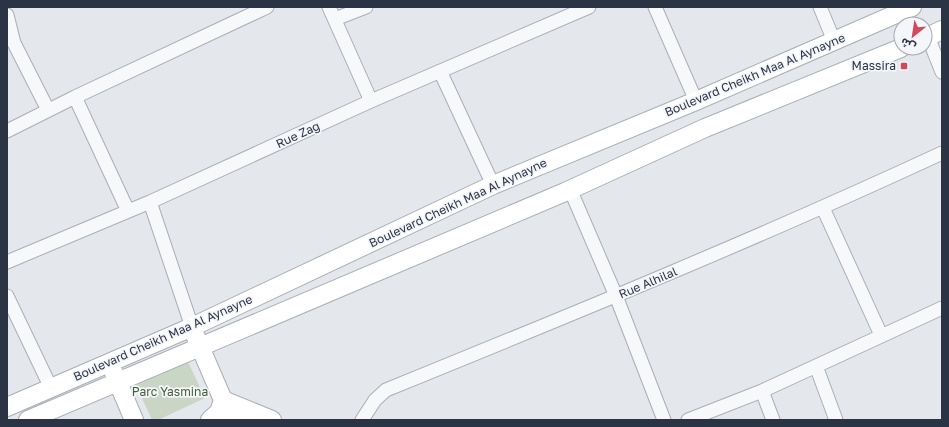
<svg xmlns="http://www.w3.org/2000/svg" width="949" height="427" font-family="'Golos Text','Noto Sans Arabic',sans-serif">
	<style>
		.green { fill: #c9d6c5 }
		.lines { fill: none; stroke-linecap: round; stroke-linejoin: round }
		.street-casing { stroke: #a9aeb7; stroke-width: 15 }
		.secondary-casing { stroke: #a9aeb7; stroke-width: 20 }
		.street { stroke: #f7f8fa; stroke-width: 13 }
		.secondary { stroke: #fff; stroke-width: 18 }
		.poi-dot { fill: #d1495b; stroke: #f4f6f9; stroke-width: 1.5 }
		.labels { text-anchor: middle; stroke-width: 3.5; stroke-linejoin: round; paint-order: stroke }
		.poi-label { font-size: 12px; fill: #2b3445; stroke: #f4f6f9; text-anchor: end }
		.street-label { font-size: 12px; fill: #2b3445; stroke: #f4f6f9 }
		.park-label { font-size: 12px; fill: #3f6138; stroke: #f4f6f9 }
	</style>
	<rect width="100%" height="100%" fill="#e4e7ec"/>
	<path class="green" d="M188 362 205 398 158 420H152L136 385Z"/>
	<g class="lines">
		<defs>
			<path id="street" d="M329 7 371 101
				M655 7 696 101
				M820 7 834 41
				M7 15 14 43 48 110
				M335 19 366 7
				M928 37 942 72
				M440 71 493 185
				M75 97 128 211
				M7 131 75 97 267 7
				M570 189 616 296 664 420
				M150 202 192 327
				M823 208 881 335
				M7 262 150 202 371 101 589 7
				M7 296 51 388
				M816 366 836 420
				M762 391 773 420
				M362 420 375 400 386 390C573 314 759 238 942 153
				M688 420 762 391 942 308"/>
			<path id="secondary" d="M925 38 942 30
				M195 335 223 400 219 412 210 420
				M114 373 134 420
				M223 400 272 420
				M7 407 192 327 493 185 696 101 912 7
				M219 412 239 420
				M28 420 565 192 705 128 901 48"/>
		</defs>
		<use href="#street" class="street-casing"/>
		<use href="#secondary" class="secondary-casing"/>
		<use href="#street" class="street"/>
		<use href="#secondary" class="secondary"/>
	</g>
	<rect class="poi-dot" x="900" y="62" width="8" height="8" rx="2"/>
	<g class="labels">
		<g class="poi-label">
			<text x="896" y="70">Massira</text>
		</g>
		<g class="street-label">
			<text transform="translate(755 75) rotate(-23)" y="4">Boulevard Cheikh Maa Al Aynayne</text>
			<text transform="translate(298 135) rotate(-25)" y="4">Rue Zag</text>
			<text transform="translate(458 203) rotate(-25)" y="4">Boulevard Cheikh Maa Al Aynayne</text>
			<text transform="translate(648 283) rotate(-23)" y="4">Rue Alhilal</text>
			<text transform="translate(163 338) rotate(-24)" y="4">Boulevard Cheikh Maa Al Aynayne</text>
		</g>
		<g class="park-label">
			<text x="170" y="396">Parc Yasmina</text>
		</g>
	</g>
	<rect width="949" height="427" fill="none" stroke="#2b3445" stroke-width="16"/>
	<g transform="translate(913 36) rotate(210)"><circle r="19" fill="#f4f6f9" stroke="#a4a8b1"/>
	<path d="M0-3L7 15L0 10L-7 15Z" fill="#d1495b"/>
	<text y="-6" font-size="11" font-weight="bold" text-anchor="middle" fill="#2b3445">ش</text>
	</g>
</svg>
